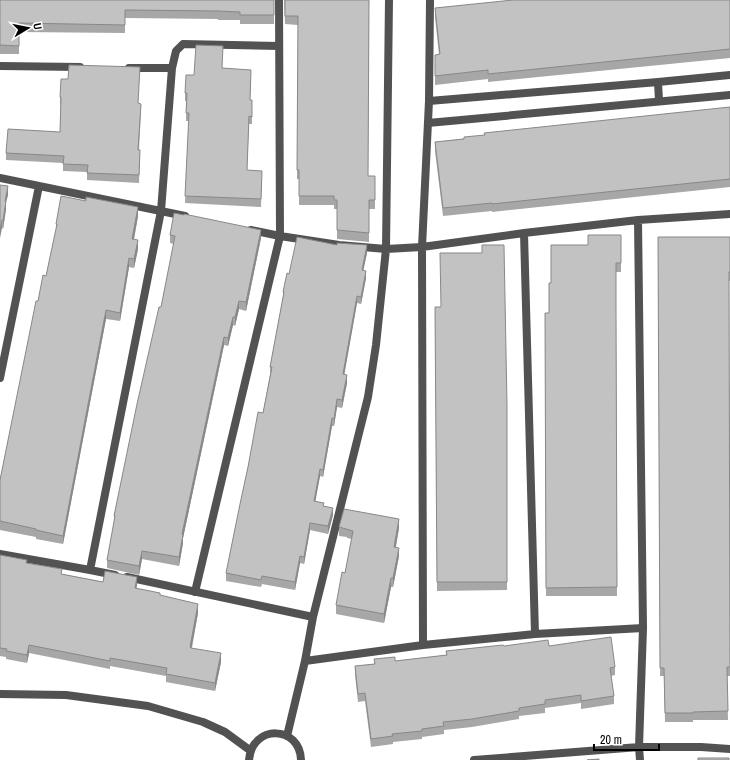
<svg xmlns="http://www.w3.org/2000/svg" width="730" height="760" font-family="'Archivo Narrow',sans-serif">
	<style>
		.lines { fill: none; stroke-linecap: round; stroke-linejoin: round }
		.minor { stroke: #525252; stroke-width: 8 }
		.wall { fill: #a7a7a7 }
		.shaded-wall { fill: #888 }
		.building { fill: #c2c2c2; stroke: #888 }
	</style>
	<rect width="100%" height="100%" fill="#fff"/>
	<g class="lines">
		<path class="minor" d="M0 66 80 67
			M129 68H172
			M658 82 659 101
			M429 101 658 82 730 75
			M428 123 730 95
			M0 178 185 216
			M638 220 643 628 639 747 640 760
			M251 230 280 236 339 245 386 249 422 247 524 233 638 220 730 214
			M524 233 535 634
			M0 378 39 186
			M0 554 90 570 115 575
			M90 570 161 211 172 68 176 51 183 44 279 46
			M127 577 313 617
			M195 592 280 236 279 0
			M423 645 422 247 429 101 430 0
			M305 661 423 645 535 634 643 628
			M0 694 66 695 148 706 203 722 225 732 251 751
			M287 736 305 661 313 617 368 397 376 345 386 249 389 0
			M249 760C252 724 300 725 301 760
			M474 760 639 747H701L730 749"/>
	</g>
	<path class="wall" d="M0 0H274V24H240V20H218V19L125 18V33L19 32V54H0Z
		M284 0H369L368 176 375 185V209H369V242L337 239V209H334V205H299V179H297L298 25 285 24Z
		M730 0V58L488 82V79L435 85V55H439L435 17V8Z
		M222 68 251 77 250 100 252 108V124H249L247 170 262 179 261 207 185 203 189 121H186V101H185V93L194 75Z
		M60 97 139 103 141 111 139 150 140 158 139 183 87 180V172L63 171V163L6 160V153L60 132 61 105H60Z
		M730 107V187L492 212V211L443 216 435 151V142Z
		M0 185 8 195 6 202V209L3 229 2 228Z
		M138 216 134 240 138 249 134 268 129 267 120 321 106 319 63 544 36 539V537L0 530V480L38 301 46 276 56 231V224Z
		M170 235 261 238 246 311 239 309 235 326 233 325 228 346 224 345 183 538V543L179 566 142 559 139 575 107 568V560L114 524V516L161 307 174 244 170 243Z
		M621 235V272H616V318L617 596H546L545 313H549L551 283Z
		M658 237H730V281H729L730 676H727L728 720H693V722H665L664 676H660Z
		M367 253 363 270 366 278 361 304 357 303 344 375 347 383 342 408 337 407 334 426H332L323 477 320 476 315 501 324 506 333 515 328 534 310 530 304 564 300 563 295 590 262 584 261 587 226 581V573L248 467 263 413 270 375V367L283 297V292L289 274Z
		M435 307 507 405V590L437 591Z
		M339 527 399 528 396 547 399 556 393 587H391L384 623 336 614V605L345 573 352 539 347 538V537L339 536Z
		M0 555 62 574 103 582 137 585 136 588 160 595 198 613 192 648 221 662 215 691 166 682V676L110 666V669L29 653 27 663 6 659V657L0 656Z
		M504 646H549L615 667V675L611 676 614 696V704L581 709V703L545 708V713L519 716V719L472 727 444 730V734L422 737V739L393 742V744L371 747 365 701 358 702 355 675V666L374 664V659L395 661 446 655V651Z"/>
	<path class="shaded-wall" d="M8 186V195L6 202V209L3 229V220L5 201Z
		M138 207V216L132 248V239Z
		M2 220V228L0 238V230Z
		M261 230V238L246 311V302Z
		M138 240V249L134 268V259Z
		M367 245V253L362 277V270Z
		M129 258V267L120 321V313Z
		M366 271V278L361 304V297Z
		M357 296V303L343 382V374Z
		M239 301V309L235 326V317Z
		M106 310V319L63 544V536Z
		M233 317V325L228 346V338Z
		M224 337V345L183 538V543L179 566V557L182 534Z
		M347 375V383L342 408V400Z
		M337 399V407L334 426V419Z
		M332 418V426L323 477V470Z
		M320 469V476L314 509V501Z
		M333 508V515L328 534V526Z
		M399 519V528L394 555V547Z
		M310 523V530L304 564V557Z
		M399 548V556L393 587V578Z
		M142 551V559L139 575V566Z
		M300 556V563L295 590V582Z
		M137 577V585L135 596V588Z
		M391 578V587L384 623V614Z
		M198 604V613L190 655V647Z
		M29 645V653L27 663V655Z
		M221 653V662L215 691V683Z"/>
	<path class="building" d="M0 0H274V15H240V12L218 11 125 10V25L19 23V46L0 45Z
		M285 0H369L368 176H375V200H369V233L337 230V200H334V196H299V170H297L298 16H285Z
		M513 0H730V49L488 74V70L435 76V55L440 54 435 8Z
		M196 45 223 46 222 68 251 70 250 100H252V117L249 116 247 170 262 171 261 199 185 196 189 113H186L187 93H185L186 75H194Z
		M69 65 140 67 138 103 141 104 138 150H140L139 175 87 173 88 165 63 164 64 156 6 153 8 129 60 132 61 97H60L61 79H68Z
		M730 107V179L492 204V203L443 208 435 142 464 139V137L485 135 484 133Z
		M0 185 8 186 5 201H6L3 220H2L0 230Z
		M61 196 86 201V197L138 207 132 239 138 240 134 259 129 258 120 313 106 310 63 536 36 530V529L0 521V480L36 301H38L43 275 46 276 57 224H56Z
		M174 213 184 215V214L261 230 246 302 239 301 235 317H233L228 338 224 337 182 534 183 535 179 557 142 551 139 566 107 560 115 516H114L137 404 159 307H161L175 236 170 235Z
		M588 235H621V263H616V309L617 587 546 588 545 313H549V283H551V245H588Z
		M297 237 337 245V243L367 245 362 270 366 271 361 297 357 296 343 374 347 375 342 400 337 399 334 419 332 418 323 470 320 469 314 501 324 503 323 506 333 508 328 526 310 523 304 557 300 556 295 582 262 576 261 580 226 573 240 504 248 467 258 412 263 413 272 367H270L284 292H283L287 273 289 274Z
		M658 237H730V272H729L730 667H727L728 711 693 712V713H665L664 668H660Z
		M482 245H504L507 405V582H437L435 307H441L440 253H482Z
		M344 509 399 519 394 547 399 548 393 578H391L384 614 336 605 342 572 345 573 353 531 339 527Z
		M0 555 27 560 26 563 62 569 61 574 103 582 105 571 137 577 135 588 160 593V595L198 604 190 647 191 648 221 653 215 683 166 674 167 668 110 658V661L29 645 27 655 6 651 7 649 0 648Z
		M611 637 615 667 610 668 614 696 581 701V695L545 700V704L519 708V711L472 719 443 722 444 726 422 729V731L392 734 393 736 371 739 365 693 358 694 355 666 375 664 374 659 395 657V661L447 655 446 651 503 645 504 646 548 640 549 646Z
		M698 758H729V760H698Z
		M599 759V760H587Z"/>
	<g transform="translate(28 28) rotate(80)" stroke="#ffffff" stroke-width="3" paint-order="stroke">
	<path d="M0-3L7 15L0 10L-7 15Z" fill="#000000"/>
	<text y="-6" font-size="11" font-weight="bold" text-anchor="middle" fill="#000000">U</text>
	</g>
	<path d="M594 744v6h65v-6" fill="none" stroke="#000000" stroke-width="2"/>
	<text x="600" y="744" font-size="12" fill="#000000" stroke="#ffffff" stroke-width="3" paint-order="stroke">20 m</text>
</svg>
